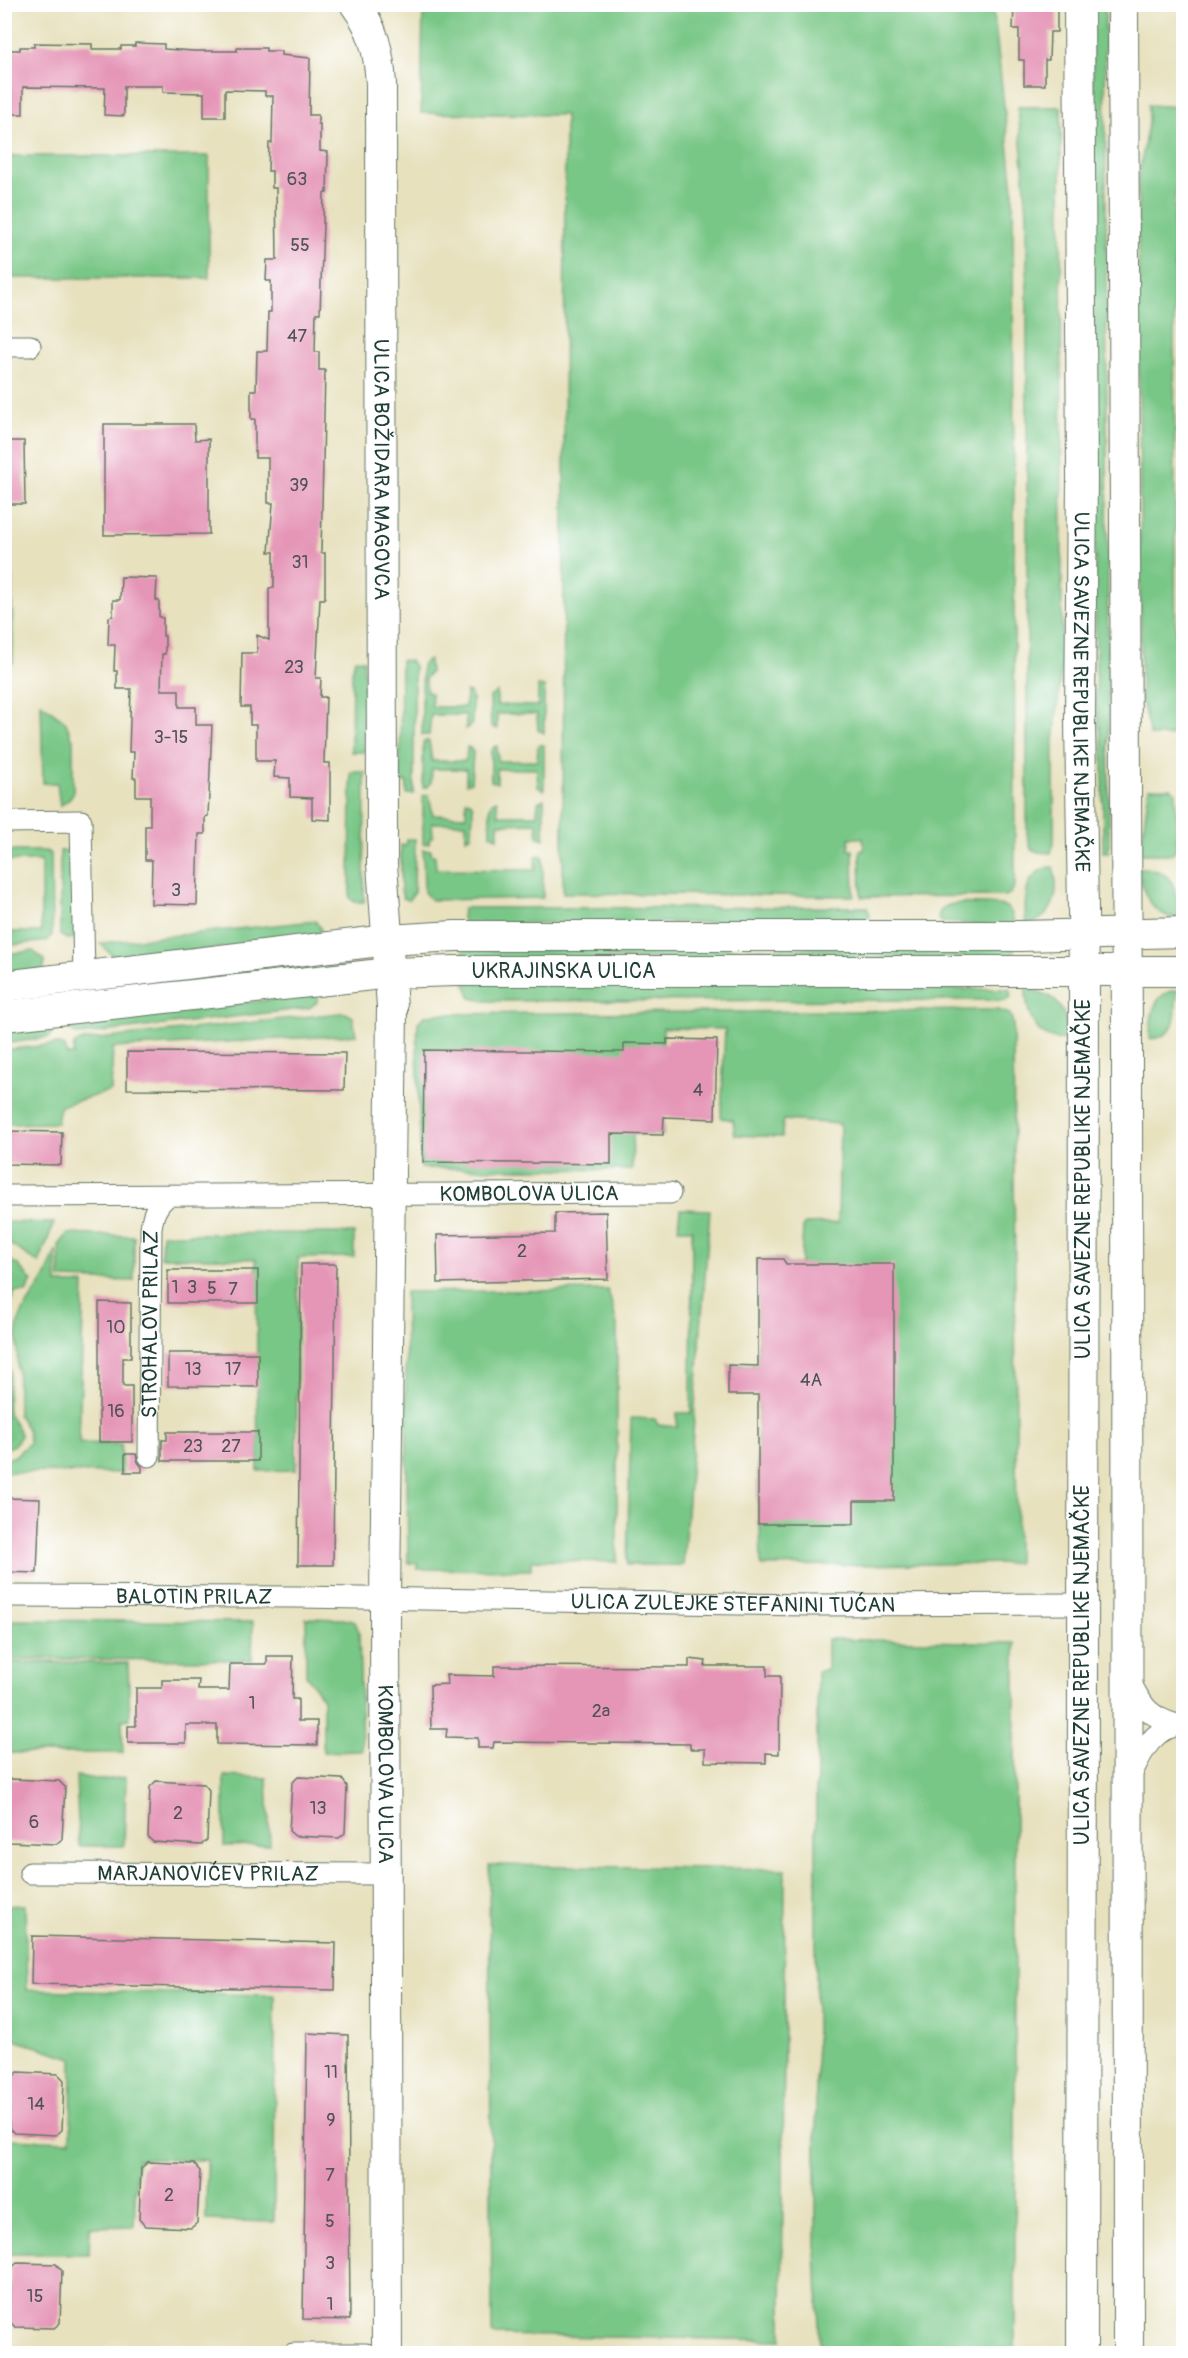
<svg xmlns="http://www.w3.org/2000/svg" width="1188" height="2358" font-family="Pangolin,sans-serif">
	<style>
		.green { fill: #79c787; stroke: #4c825e; stroke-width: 1.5 }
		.building { fill: #e596b7 }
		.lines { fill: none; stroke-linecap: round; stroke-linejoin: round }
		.street-casing { stroke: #657664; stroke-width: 23 }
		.secondary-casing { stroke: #657664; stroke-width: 32 }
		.street { stroke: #fff; stroke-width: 21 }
		.secondary { stroke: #fff; stroke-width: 30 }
		.labels { text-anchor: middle; stroke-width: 4.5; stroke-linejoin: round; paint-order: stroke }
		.number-label { font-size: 18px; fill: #505355 }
		.street-label { font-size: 21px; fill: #1f3d34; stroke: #fff }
	</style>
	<rect width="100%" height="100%" fill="#fff"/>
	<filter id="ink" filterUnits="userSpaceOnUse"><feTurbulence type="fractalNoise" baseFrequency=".0167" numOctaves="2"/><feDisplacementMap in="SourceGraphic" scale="12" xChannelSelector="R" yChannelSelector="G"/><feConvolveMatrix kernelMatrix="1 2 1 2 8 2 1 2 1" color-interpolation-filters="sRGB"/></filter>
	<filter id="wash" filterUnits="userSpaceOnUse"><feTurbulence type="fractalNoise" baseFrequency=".008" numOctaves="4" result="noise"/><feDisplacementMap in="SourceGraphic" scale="24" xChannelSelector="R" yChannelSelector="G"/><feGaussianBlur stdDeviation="1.35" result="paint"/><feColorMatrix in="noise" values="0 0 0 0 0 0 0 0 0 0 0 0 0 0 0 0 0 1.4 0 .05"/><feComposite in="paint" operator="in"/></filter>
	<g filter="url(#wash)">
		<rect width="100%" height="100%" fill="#e7e1be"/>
		<path class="green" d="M423 5H993L1013 189 1015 885 1011 893 1005 896 861 897 860 850H864L863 838H849V850H853L854 896 563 893 565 115 421 113Z
			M1092 5H1105L1109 853 1103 852V747L1096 705Z
			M1148 105 1181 107 1173 224 1175 272 1174 287 1176 721 1175 731 1169 736H1150L1141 697 1138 181 1148 123Z
			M1018 107H1061L1062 661 1054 742V843L1051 853 1038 852 1031 849 1027 835V213Z
			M5 156H209V278H5Z
			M5 576H12L13 663H5Z
			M355 659 364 660V752H351L352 670Z
			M401 660 410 661 414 666V794H407V782H400Z
			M427 660H429L430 673 425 678 427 692 431 693 432 707H465L466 692 470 693 472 698V724L466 729V715H431L429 735H422V665Z
			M538 686 544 687V733L538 730 537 714H497V729L491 726 490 697 497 692V705L538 706Z
			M41 703 65 721 73 740V793L69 799 60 806 57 783H43Z
			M425 741H429L432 761H466L467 747 470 748 473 752 471 782 466 784V769H432C431 777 434 786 423 788V743Z
			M540 745H544V790L538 787 537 769H497V783L491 781V751L494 747 497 746 498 761H537L538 747Z
			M351 772H365L364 902H354L350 898Z
			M1149 788H1171L1176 792 1177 845 1174 852 1170 854H1140Z
			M429 795 433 815 466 816V800L470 801 473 806 472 835 466 838V823H432L433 836 429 839V843L423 844V796Z
			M544 799V839L538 837 537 823 498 824V838L490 834V807L492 802 497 800 498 815H537L538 802Z
			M407 839H415L414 892 409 900 403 898 401 890V845H406Z
			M75 850V938L67 939 60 935V851Z
			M423 850H431V854L435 856 436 869 535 870 536 856 541 855 543 858V898L431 900 424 892Z
			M4 851H46L51 854 52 935 47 941 5 946V932H41V861H5Z
			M1053 867C1061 894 1054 917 1026 926 1024 903 1023 869 1053 867Z
			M1139 868C1174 868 1178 890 1178 919 1150 914 1142 894 1139 868Z
			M981 904C1002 905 1014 902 1014 928L942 922 938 918C940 899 965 904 981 904Z
			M867 907 870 916 866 922 464 923 462 918 463 908Z
			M315 921 320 927 322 937 116 959 100 943Z
			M1014 947 1013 958 463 959V950Z
			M33 951 44 960V969L5 977 4 954Z
			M819 981 905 989H1009L1011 996 1008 1000 485 1001 471 998 465 983Z
			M1026 989C1055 993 1070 1009 1065 1039 1035 1042 1026 1013 1026 989Z
			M1177 990C1178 996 1176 999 1176 1005 1176 1023 1172 1037 1150 1039 1150 1019 1152 992 1177 990Z
			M317 994V1002L309 1008 77 1035 72 1031V1024Z
			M998 1010 1010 1014 1013 1023 1017 1563 761 1566 760 1525 758 1524V1395L728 1365H758V1259H783L787 1264H801L803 1226 805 1224 838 1223 840 1124 783 1120 782 1137 735 1135 733 1120 721 1118 725 1029 663 1028V1135L633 1134 632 1170 421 1168 417 1049 418 1022 425 1016 435 1014Z
			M340 1013H346L353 1017 356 1035 113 1048 111 1091 60 1106 57 1123 5 1124V1050L57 1044 65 1047 67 1055H73L74 1045 80 1041Z
			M47 1025 53 1030V1033L49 1037 5 1044 4 1029Z
			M680 1209 710 1210 683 1565H627L631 1418 655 1419 658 1425 677 1427V1413H691L692 1229H678Z
			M5 1222 54 1223 39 1263 5 1241Z
			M354 1233V1257L298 1258 296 1470 258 1471 256 1259 161 1257 162 1234Z
			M68 1234 134 1236V1281L60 1279 59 1245Z
			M56 1251 57 1284H84L79 1443 121 1444 122 1473 5 1472V1460L15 1456 29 1443 28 1430 18 1415 17 1326 23 1311 45 1278Z
			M4 1256 19 1266 32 1281 26 1292H14L13 1300H5Z
			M608 1290 617 1324V1562L531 1560V1570L417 1569V1563H408L405 1292Z
			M5 1370H10C10 1380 5 1406 9 1415 14 1423 18 1425 21 1436L14 1445 5 1450Z
			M306 1618 344 1619 355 1622 359 1632 362 1751 323 1752V1699L306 1675Z
			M5 1620 253 1622 252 1660 5 1659Z
			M827 1639 1015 1643V2353H820L816 2250V1787H817V1672L827 1669Z
			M5 1662 128 1663 130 1719 122 1720 123 1753H5Z
			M76 1776 103 1780 126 1777 124 1846H79Z
			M224 1776 267 1778 270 1845 224 1846Z
			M489 1865 785 1869 782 2340 492 2335Z
			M25 1905 27 1990 275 1995 274 2222 206 2220 207 2160 137 2159 134 2226 90 2227 89 2254H5V2139L71 2141 72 2058 5 2037V1906Z"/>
		<g id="blocks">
			<path class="building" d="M1014 4H1057V32H1050L1049 60H1045V85H1024V60H1019V29H1013Z
				M34 43 92 44V49H121V46H135V43L164 44V49L194 51H237V48H266V51H281V55L310 58 309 115H318V124H320V151L328 152 327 193H324L320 313H316L315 352H319V370H325L321 553H325V599H320L316 678H321L320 697H326L324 763H330V820L312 819V798L290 797V778L274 777 275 761H256V725H250V707H241L242 653H257V635L269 640V588L274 587V552H269L273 503H268V458H255V419H251V390H256L257 351H267L268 312H271V281H266L267 260H277L276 188H272V171H268L269 143H272L273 96H265V91L225 90V117H204V93L163 92V86H124V116L104 115 105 88 23 87V114H4V50H20V47H34Z
				M104 424H194L195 440 209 439V534L104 535Z
				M4 441H24L25 504H4Z
				M121 577 157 578 156 600 159 601V617L163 618V636H165V654H162L161 690H179V707H196V725H212L208 816 205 817V834H199L197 905 151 904 152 860H145V826H150V796H136V778H133L134 752H129L131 689H117V671H114L115 645H108L109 617 113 616V600H120Z
				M667 1039 717 1040 715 1119 664 1117 663 1135 611 1134V1164L423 1162 424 1050 624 1052V1043L667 1044Z
				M127 1052 345 1053 344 1090 127 1089Z
				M4 1131 62 1132 61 1165 4 1164Z
				M606 1212 608 1279 438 1283 437 1235 555 1233V1213Z
				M758 1259H783L786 1264H894V1501H854V1524H758V1395H728V1365L758 1366Z
				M301 1264H336L333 1565H298Z
				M168 1270H258V1303H168Z
				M99 1302 131 1303V1358H123V1386H132V1442H99Z
				M168 1353H258V1387L168 1386Z
				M167 1432H258V1461H162V1440H167Z
				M125 1454H136L138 1462 142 1467V1472H125Z
				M4 1498 40 1499 37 1573 4 1572Z
				M267 1656H293L292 1699H298V1721H317V1745L217 1744V1725H186V1743H128V1726H136V1688H162V1680H199L198 1690H229L230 1664H267Z
				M689 1659 706 1661 705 1666H767V1676H780L779 1754 766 1753V1763L705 1762V1749H690V1744L494 1742 493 1748H478V1738L446 1737 447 1729H431L430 1685 447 1684 446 1675 494 1676V1666L689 1667Z
				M298 1777 342 1779 347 1786 345 1833 339 1838 295 1836 289 1831 292 1783Z
				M11 1779 59 1781 65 1787 62 1839 56 1844 9 1842 4 1837 6 1784Z
				M156 1781 204 1784 209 1790 207 1840 201 1845 153 1842 148 1837 150 1787Z
				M32 1936 336 1943 335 1990 31 1984Z
				M307 2033 348 2035 350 2320 303 2319Z
				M18 2072 58 2074 64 2080 62 2130 56 2135 14 2133 9 2128 10 2079Z
				M148 2162 194 2164 200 2171 197 2223 191 2228 145 2226 139 2219 141 2168Z
				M17 2263 56 2264 62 2271 60 2323 54 2328 15 2327 9 2321 10 2269Z"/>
		</g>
	</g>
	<g filter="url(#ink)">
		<use href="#blocks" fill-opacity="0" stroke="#657664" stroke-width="1.5"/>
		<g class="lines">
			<defs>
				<g id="street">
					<path d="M4 346H30"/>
					<path d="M4 822 81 821 84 977"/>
					<path id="s1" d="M4 1196 670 1193"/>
					<path id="s2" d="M149 1456 151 1228C153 1214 156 1206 166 1197"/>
					<path id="s3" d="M4 1596 297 1597 810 1605 1083 1604"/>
					<path d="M1130 1682C1143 1707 1149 1717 1177 1725"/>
					<path d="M1130 1777C1141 1754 1153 1725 1184 1725"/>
					<path id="s4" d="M30 1873 386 1874"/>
					<path d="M293 2354H366"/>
				</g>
				<g id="secondary">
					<path id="s5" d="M355 4C374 29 379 53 381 84L382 864 392 1007 385 1599 387 2354"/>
					<path id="s6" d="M1079 4 1082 476 1080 721 1084 973 1082 2354"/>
					<path d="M1123 4 1127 1045 1128 2354"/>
					<path d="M4 986 388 940 455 936H1021L1184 932"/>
					<path id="s7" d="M4 1016 390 973 456 971H1184"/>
				</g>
			</defs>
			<use href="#street" class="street-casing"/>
			<use href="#secondary" class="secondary-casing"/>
			<use href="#street" class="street"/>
			<use href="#secondary" class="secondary"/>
		</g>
	</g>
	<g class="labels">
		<g class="number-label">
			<text x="297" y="185">63</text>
			<text x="300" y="251">55</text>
			<text x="297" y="342">47</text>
			<text x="299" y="491">39</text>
			<text x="300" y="568">31</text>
			<text x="294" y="673">23</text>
			<text x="171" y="743">3-15</text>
			<text x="176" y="896">3</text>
			<text x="698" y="1096">4</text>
			<text x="522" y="1257">2</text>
			<text x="175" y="1293">1</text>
			<text x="192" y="1293">3</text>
			<text x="212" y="1294">5</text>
			<text x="233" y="1295">7</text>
			<text x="116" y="1333">10</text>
			<text x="193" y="1375">13</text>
			<text x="233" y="1375">17</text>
			<text x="811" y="1386">4A</text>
			<text x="116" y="1417">16</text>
			<text x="193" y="1452">23</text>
			<text x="231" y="1452">27</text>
			<text x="252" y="1709">1</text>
			<text x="601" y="1717">2a</text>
			<text x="318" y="1814">13</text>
			<text x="178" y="1819">2</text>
			<text x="34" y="1828">6</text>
			<text x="331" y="2078">11</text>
			<text x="36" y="2110">14</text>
			<text x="331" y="2126">9</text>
			<text x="330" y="2181">7</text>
			<text x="169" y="2201">2</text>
			<text x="330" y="2227">5</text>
			<text x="330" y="2269">3</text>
			<text x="35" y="2302">15</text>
			<text x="330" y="2310">1</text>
		</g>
		<g class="street-label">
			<text dy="7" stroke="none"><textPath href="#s5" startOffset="471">ULICA BOŽIDARA MAGOVCA</textPath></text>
			<text dy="7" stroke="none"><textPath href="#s6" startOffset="688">ULICA SAVEZNE REPUBLIKE NJEMAČKE</textPath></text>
			<text dy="7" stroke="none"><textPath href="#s7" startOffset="562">UKRAJINSKA ULICA</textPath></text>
			<text transform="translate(1083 1179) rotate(-90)" y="7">ULICA SAVEZNE REPUBLIKE NJEMAČKE</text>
			<text dy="7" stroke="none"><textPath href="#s1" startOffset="525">KOMBOLOVA ULICA</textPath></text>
			<text dy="7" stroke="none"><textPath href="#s2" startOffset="132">STROHALOV PRILAZ</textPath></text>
			<text dy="7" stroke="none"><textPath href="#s3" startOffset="190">BALOTIN PRILAZ</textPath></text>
			<text dy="7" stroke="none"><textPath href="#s3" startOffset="729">ULICA ZULEJKE STEFANINI TUĆAN</textPath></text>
			<text transform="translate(1082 1665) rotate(-90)" y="7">ULICA SAVEZNE REPUBLIKE NJEMAČKE</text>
			<text dy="7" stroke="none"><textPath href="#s5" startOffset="1776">KOMBOLOVA ULICA</textPath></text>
			<text dy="7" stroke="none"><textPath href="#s4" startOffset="178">MARJANOVIĆEV PRILAZ</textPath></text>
		</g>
	</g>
	<rect width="1188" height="2358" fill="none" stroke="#fff" stroke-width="24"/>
</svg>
